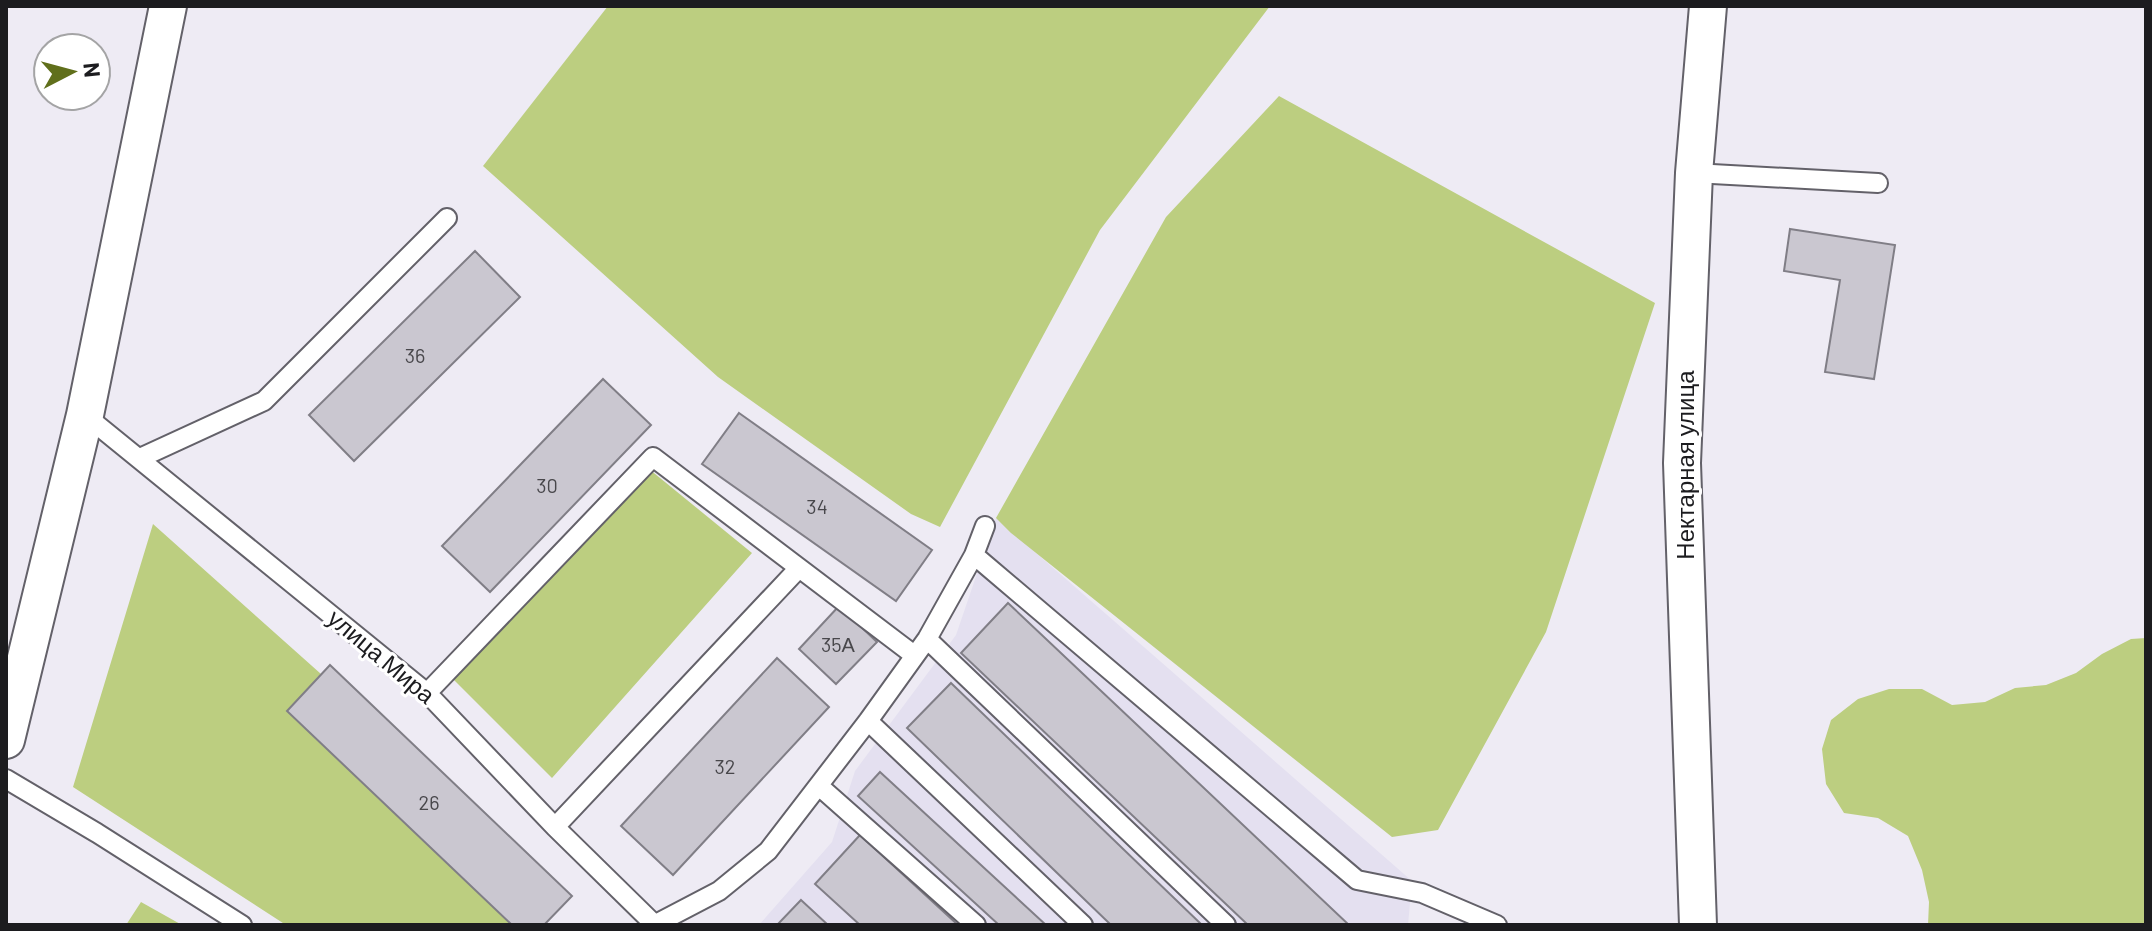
<svg xmlns="http://www.w3.org/2000/svg" width="2152" height="931" font-family="Barlow,sans-serif">
	<style>
		.built { fill: #e4e0f0 }
		.green { fill: #bcce80 }
		.building { fill: #cac7d0; stroke: #807e86; stroke-width: 2 }
		.lines { fill: none; stroke-linecap: round; stroke-linejoin: round }
		.lane-casing { stroke: #636169; stroke-width: 22 }
		.street-casing { stroke: #636169; stroke-width: 40 }
		.lane { stroke: #fff; stroke-width: 18 }
		.street { stroke: #fff; stroke-width: 36 }
		.labels { text-anchor: middle; stroke-width: 6; stroke-linejoin: round; paint-order: stroke }
		.number-label { font-size: 20px; fill: #48474b }
		.street-label { font-size: 24px; fill: #1c1c1f; stroke: #fff }
	</style>
	<rect width="100%" height="100%" fill="#eeebf4"/>
	<path class="built" d="M996 518 1412 881 1408 925H759L832 842 855 771 956 635Z"/>
	<path class="green" d="M608 6H1270L1100 230 940 527 911 514 718 377 483 166Z
		M1279 96 1655 303 1546 632 1438 830 1392 837 1011 533 996 518 1166 217Z
		M649 469 752 553 552 778 449 675Z
		M153 524 321 674 287 711 512 925H286L73 787Z
		M2146 638V925H1928L1929 902 1922 870 1908 836 1878 818 1844 813 1826 784 1822 749 1831 720 1858 699 1889 689H1922L1952 705 1985 702 2015 688 2046 685 2076 673 2102 654 2131 639Z
		M141 902 182 925H126Z"/>
	<path class="building" d="M1790 229 1895 245 1874 379 1825 372 1840 280 1784 271Z
		M475 251 520 297 354 461 309 415Z
		M603 379 651 425 490 592 442 546Z
		M739 413 932 550 896 601 702 464Z
		M1008 603 1349 925H1248L961 653Z
		M839 606 877 642 836 684 799 649Z
		M777 658 829 707 673 875 621 826Z
		M330 665 572 896 544 925H512L287 711Z
		M951 683 1202 925H1111L907 728Z
		M880 772 1046 925H999L858 796Z
		M860 835 958 925H860L815 884Z
		M801 900 828 925H777Z"/>
	<g class="lines">
		<defs>
			<path id="lane" d="M1694 173 1878 183
				M85 415 427 693 555 827 655 925
				M140 458 264 401 447 218
				M974 555 1357 880 1422 893 1497 925
				M927 639 1226 925
				M427 693 653 457 914 655
				M868 721 1083 925
				M6 779 97 833 242 925
				M819 786 976 925
				M555 827 799 568
				M654 925 719 891 768 851 868 721 927 639 974 555 985 526"/>
			<path id="street" d="M6 740 85 415 168 6
				M1698 925 1682 463 1694 173 1708 6"/>
		</defs>
		<use href="#lane" class="lane-casing"/>
		<use href="#street" class="street-casing"/>
		<use href="#lane" class="lane"/>
		<use href="#street" class="street"/>
	</g>
	<g class="labels">
		<g class="number-label">
			<text x="415" y="363">36</text>
			<text x="547" y="493">30</text>
			<text x="817" y="514">34</text>
			<text x="838" y="652">35А</text>
			<text x="725" y="774">32</text>
			<text x="429" y="810">26</text>
		</g>
		<g class="street-label">
			<text transform="translate(1686 465) rotate(-90)" y="8">Нектарная улица</text>
			<text transform="translate(381 657) rotate(40)" y="8">улица Мира</text>
		</g>
	</g>
	<rect width="2152" height="931" fill="none" stroke="#1c1c1f" stroke-width="16"/>
	<g transform="translate(72 72) rotate(84)"><circle r="38" fill="#ffffff" stroke="#a4a4a5" stroke-width="2"/>
	<path d="M0-6L14 30L0 20L-14 30Z" fill="#606f1b"/>
	<text y="-12" font-size="22" font-weight="bold" text-anchor="middle" fill="#1c1c1f">N</text>
	</g>
</svg>
